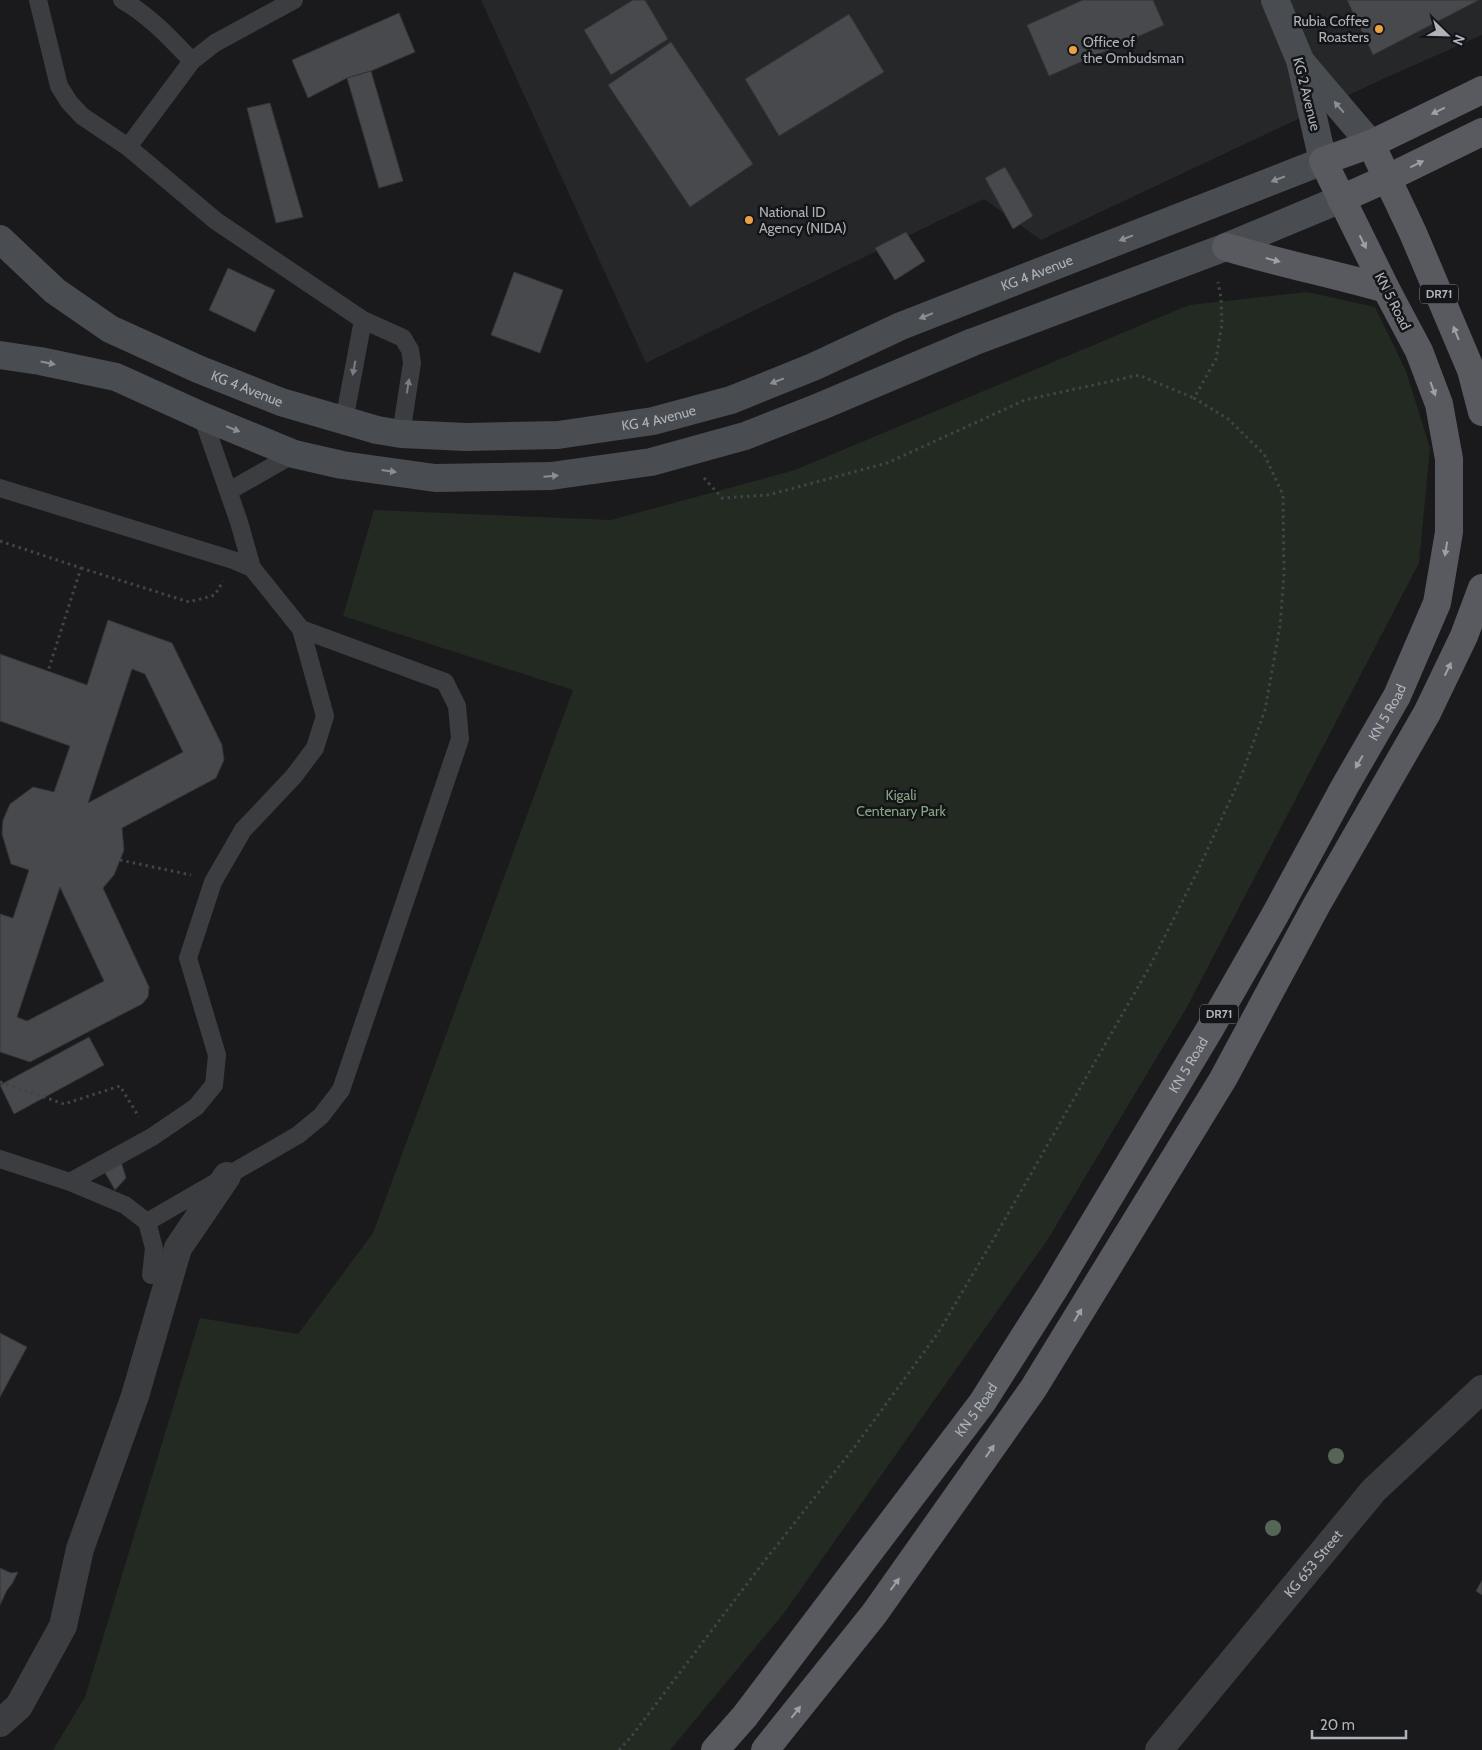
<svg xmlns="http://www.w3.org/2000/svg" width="1482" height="1750" font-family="Cabin,sans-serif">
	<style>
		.built { fill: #262729 }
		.green { fill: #222a22 }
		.building { fill: #47494c; stroke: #343538; fill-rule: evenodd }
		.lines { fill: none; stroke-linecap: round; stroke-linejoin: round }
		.path { stroke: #414448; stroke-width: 3; stroke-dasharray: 2.5 4; stroke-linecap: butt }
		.service { stroke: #3b3d41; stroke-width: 18 }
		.minor { stroke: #3b3d41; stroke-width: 28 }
		.secondary { stroke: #494c51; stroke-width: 28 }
		.primary { stroke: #585a60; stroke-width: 28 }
		.tree { fill: #566656 }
		.oneway { fill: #8a8f96 }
		.oneway2 { fill: #9ca1a9 }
		.oneway3 { fill: #7a7e84 }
		.poi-dot { fill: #eaa144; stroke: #151517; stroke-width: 2 }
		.labels { text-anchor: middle; stroke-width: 5; stroke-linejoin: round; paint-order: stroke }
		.shield { fill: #151517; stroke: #7f848a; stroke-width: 1 }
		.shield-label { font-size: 12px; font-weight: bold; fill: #adb3bb }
		.poi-label { font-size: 14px; fill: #adb3bb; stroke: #151517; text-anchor: start }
		.street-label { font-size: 14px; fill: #adb3bb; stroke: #151517 }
		.park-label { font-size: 14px; fill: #87a586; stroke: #151517 }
	</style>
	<rect width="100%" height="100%" fill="#1a1a1c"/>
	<path class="built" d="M481 0H1482V35L1383 79 1041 240 984 199 646 363Z"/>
	<path class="green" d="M1307 292 1375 307 1406 371 1430 448 1419 563 1187 1007 1048 1239 784 1613 670 1750H53L85 1697 200 1318 298 1334 373 1233 573 690 343 616 374 510 611 520 795 470 1189 305Z"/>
	<path class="building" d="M633 0H645L668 39 611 75 584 30Z
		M1083 0H1153L1164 25 1049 76 1027 25Z
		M1347 0H1479L1373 55Z
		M399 13 415 52 371 71 347 78 308 98 292 60Z
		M849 14 884 72 779 136 745 79Z
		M671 42 753 164 690 207 608 85Z
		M371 71 403 181 379 188 347 78Z
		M270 103 303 217 276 223 247 108Z
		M1005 167 1033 216 1013 229 985 178Z
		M906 232 925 261 895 280 875 248Z
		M228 268 275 290 255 332 209 310Z
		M514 272 563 290 540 353 491 335Z
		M108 620 172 643 222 745 224 760 216 778 122 828 124 850 114 875 103 888 149 987 148 997 142 1004 30 1062 0 1052V914L13 918 29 870 11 864 2 834 3 820 10 804 33 787 54 792 70 746 0 721V654L87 685ZM132 669 145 674 183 752 88 803ZM60 887 104 981 27 1021 17 1017Z
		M89 1037 104 1065 14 1114 0 1085Z
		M117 1148 126 1178 115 1190 97 1159Z
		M0 1333 27 1347 0 1397Z
		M0 1568 11 1573 18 1572 12 1584 7 1590 0 1605Z
		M1482 1580V1595L1476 1591Z"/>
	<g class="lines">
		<path class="path" d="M704 478 722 498 768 495 887 463 1025 400 1139 375 1194 398
			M0 541 81 568 48 671
			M81 568 189 602 215 595 223 581
			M120 860 191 875
			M0 1082 64 1104 120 1086 139 1117
			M619 1750 631 1737 759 1568 856 1445 938 1333 993 1240 1150 966 1198 870 1242 774 1265 710 1280 626 1284 574 1283 495 1264 454 1228 419 1194 398 1216 359 1222 324 1221 298 1218 282"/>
		<path class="service" d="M38 0 59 86 69 102 82 116 128 147 192 61 215 43 294 0
			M122 0C150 16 170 38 192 61
			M128 147 216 221 363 320 403 338 410 350 412 363 401 434
			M344 421 363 320
			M0 488 233 560 252 568
			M229 491 294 454
			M0 1159 70 1182 125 1205 147 1222 154 1248 151 1275
			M70 1182 152 1137 196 1107 214 1085 217 1055 188 958 213 882 243 830 294 776 315 748 325 716 301 629 252 568 239 522 202 416
			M147 1222 298 1135 321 1116 341 1090 460 739 457 706 445 682 301 629"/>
		<g class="minor">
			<path d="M0 1723 19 1706 63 1626 80 1549 135 1396 178 1248 227 1176"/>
			<path id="s1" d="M1159 1750 1374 1490 1482 1389"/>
		</g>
		<g class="secondary">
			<path d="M1302 63 1371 144"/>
			<path id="s2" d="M0 239 55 291 110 329 198 369 281 402 377 430 401 434 466 437 558 435 653 421 731 400 813 367 901 326 1323 161 1300 60 1275 0"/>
			<path d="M0 355 40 361 116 377 202 416 294 454 342 465 435 478 551 476 651 462 745 436 819 407 973 342 1226 247 1341 199"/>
		</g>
		<g class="primary">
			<path d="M1371 144 1413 233 1471 370 1482 412"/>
			<path d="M1341 199 1388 178 1482 132"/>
			<path d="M1226 247C1279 263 1333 274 1386 289"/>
			<path id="s3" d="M715 1750 745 1716 982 1403 1053 1291 1211 1027 1275 915 1345 786 1397 696 1437 603 1449 532V459L1439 404 1419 351 1386 289 1323 161 1371 144 1482 90"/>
			<path d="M765 1750 874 1614 1033 1389 1223 1079 1316 906 1427 713 1464 636 1482 588"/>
		</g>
	</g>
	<g class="tree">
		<circle cx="1336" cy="1456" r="8"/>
		<circle cx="1273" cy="1528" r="8"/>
	</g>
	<defs><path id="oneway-solid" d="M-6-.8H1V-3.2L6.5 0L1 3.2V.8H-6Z" transform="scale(1.25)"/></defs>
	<g class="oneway">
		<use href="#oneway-solid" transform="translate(1339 107) rotate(-131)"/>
		<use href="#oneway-solid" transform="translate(1278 179) rotate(159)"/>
		<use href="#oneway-solid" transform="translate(1126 238) rotate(159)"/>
		<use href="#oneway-solid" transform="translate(926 316) rotate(158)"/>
		<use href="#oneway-solid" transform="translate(48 363) rotate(12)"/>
		<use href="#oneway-solid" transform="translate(777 381) rotate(159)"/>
		<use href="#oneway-solid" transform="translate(233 429) rotate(22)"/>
		<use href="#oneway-solid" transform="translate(389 471) rotate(8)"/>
		<use href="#oneway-solid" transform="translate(551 476) rotate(-5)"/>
	</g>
	<g class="oneway2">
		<use href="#oneway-solid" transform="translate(1438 111) rotate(154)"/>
		<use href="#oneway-solid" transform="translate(1417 164) rotate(-26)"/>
		<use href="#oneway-solid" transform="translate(1363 242) rotate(63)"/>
		<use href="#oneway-solid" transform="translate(1273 260) rotate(15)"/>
		<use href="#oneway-solid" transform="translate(1456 333) rotate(-112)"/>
		<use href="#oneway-solid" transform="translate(1433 389) rotate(70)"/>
		<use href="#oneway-solid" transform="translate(1446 549) rotate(99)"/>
		<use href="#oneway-solid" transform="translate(1448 669) rotate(-64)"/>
		<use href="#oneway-solid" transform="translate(1359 762) rotate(120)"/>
		<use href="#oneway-solid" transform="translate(1078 1315) rotate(-59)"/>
		<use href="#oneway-solid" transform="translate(990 1451) rotate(-55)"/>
		<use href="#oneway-solid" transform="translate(895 1584) rotate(-54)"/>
		<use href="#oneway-solid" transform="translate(796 1712) rotate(-52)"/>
	</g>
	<g class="oneway3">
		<use href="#oneway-solid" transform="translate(354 368) rotate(101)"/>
		<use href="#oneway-solid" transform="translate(408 386) rotate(-81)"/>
	</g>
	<g class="poi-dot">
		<circle cx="1379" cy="29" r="5"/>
		<circle cx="1073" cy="50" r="5"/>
		<circle cx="749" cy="220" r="5"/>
	</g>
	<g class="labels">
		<g class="shield">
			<rect x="1420" y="284.5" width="38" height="19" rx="4"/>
			<rect x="1200" y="1004.5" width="38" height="19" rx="4"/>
		</g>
		<g class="shield-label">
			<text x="1439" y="298">DR71</text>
			<text x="1219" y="1018">DR71</text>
		</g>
		<g class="poi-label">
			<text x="1369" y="26" text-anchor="end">Rubia Coffee<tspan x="1369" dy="16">Roasters</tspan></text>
			<text x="1083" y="47">Office of<tspan x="1083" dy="16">the Ombudsman</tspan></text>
			<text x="759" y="217">National ID<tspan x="759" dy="16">Agency (NIDA)</tspan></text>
		</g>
		<g class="street-label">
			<text transform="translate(1307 94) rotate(76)" y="5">KG 2 Avenue</text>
			<text dy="5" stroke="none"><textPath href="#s2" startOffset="1118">KG 4 Avenue</textPath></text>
			<text transform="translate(1393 301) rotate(63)" y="5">KN 5 Road</text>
			<text dy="5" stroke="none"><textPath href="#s2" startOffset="292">KG 4 Avenue</textPath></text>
			<text dy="5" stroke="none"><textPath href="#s2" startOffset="712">KG 4 Avenue</textPath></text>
			<text dy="5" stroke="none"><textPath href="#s3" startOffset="1239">KN 5 Road</textPath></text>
			<text dy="5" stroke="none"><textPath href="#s3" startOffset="834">KN 5 Road</textPath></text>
			<text dy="5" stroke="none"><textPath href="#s3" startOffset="429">KN 5 Road</textPath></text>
			<text dy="5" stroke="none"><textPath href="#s1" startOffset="242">KG 653 Street</textPath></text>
		</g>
		<g class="park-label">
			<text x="901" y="800">Kigali<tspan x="901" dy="16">Centenary Park</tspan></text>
		</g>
	</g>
	<g transform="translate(1447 35) rotate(113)" stroke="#151517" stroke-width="4" paint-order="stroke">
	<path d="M0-4L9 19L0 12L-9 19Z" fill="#adb3bb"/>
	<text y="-8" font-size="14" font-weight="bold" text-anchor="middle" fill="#adb3bb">N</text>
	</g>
	<path d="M1312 1730v8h94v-8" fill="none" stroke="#adb3bb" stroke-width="2.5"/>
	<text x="1320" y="1730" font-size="15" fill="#adb3bb" stroke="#151517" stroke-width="4" paint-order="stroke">20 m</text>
</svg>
